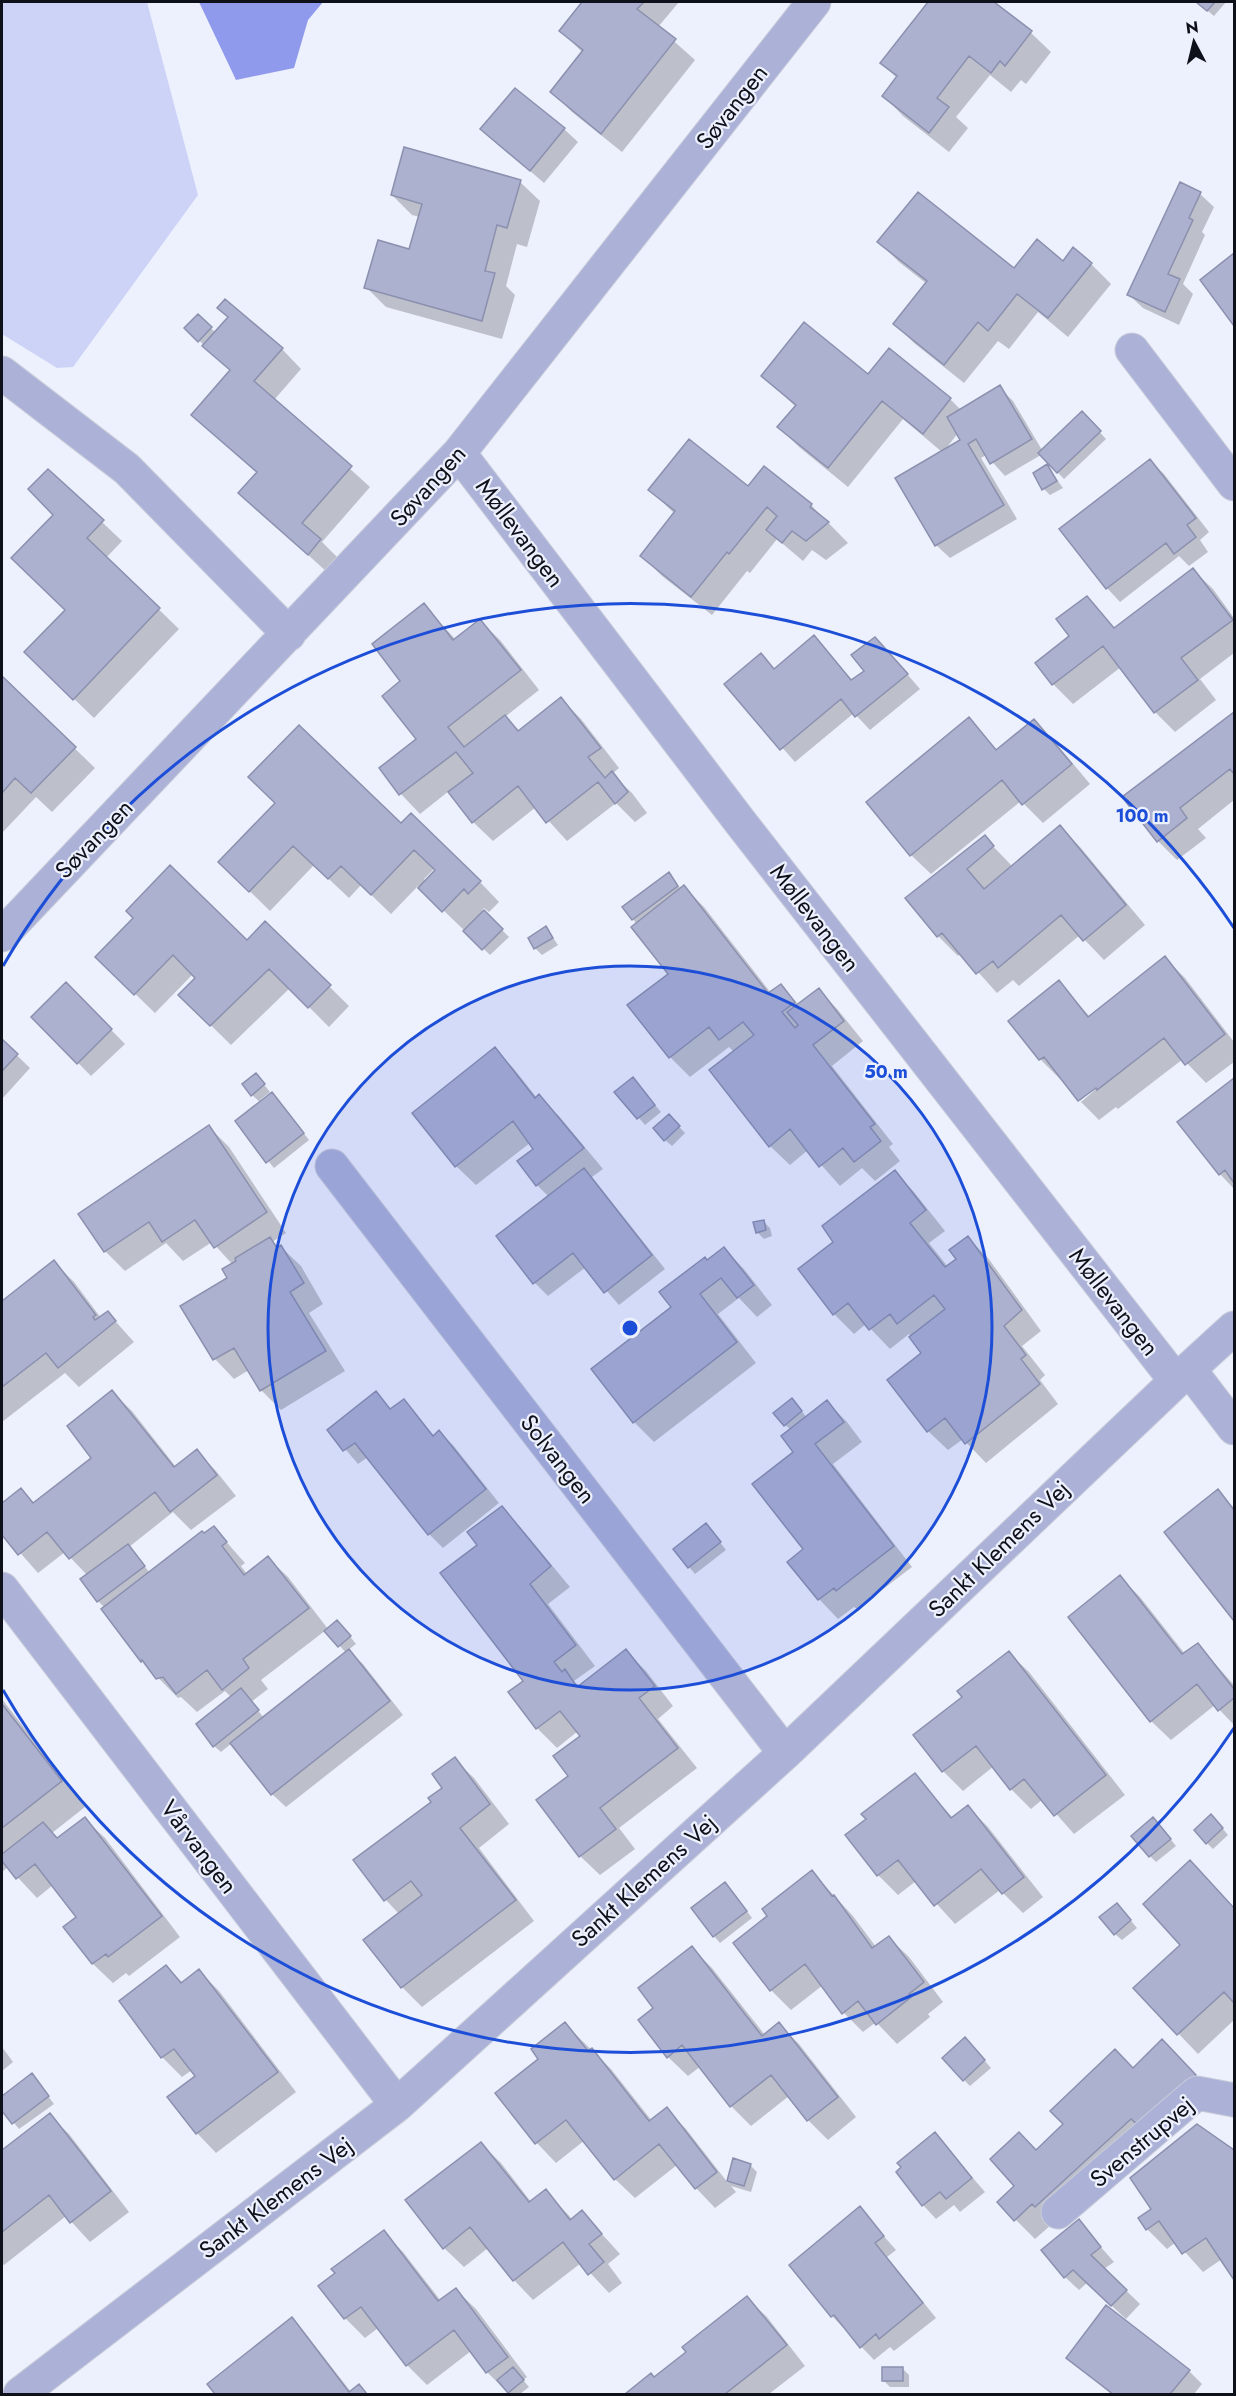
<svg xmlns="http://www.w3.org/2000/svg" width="1236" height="2396" font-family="Jost,sans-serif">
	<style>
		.green { fill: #cdd3f6 }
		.water { fill: #909aed }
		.shadow { fill: #0003; fill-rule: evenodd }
		.building { fill: #acb1d0; stroke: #8b90ae; stroke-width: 1.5 }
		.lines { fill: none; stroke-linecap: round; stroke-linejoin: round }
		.minor-casing { stroke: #c9ccd9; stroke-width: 35 }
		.minor { stroke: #abb1d7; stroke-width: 33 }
		.ring { fill: none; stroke: #1d4ed8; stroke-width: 3 }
		.labels { text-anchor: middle; stroke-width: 4.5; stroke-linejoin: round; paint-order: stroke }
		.street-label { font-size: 24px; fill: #0e101a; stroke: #edf0fd }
		.centre { fill: #1d4ed8; stroke: #edf0fd; stroke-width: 3 }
		.ring-label { font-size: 18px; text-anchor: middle; font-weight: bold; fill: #1d4ed8; stroke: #edf0fd; stroke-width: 4.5; stroke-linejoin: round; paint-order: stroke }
	</style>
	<rect width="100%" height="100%" fill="#edf0fd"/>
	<path class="green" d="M2 2H147L198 195 73 367 57 368 2 334Z"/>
	<path class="water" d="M199 2H323L308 20 294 68 236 80Z"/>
	<path class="shadow" d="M584 2H679L658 27 695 60 622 152 572 112 552 92 583 53 561 31Z
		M930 2H991L1031 33 1051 52 1026 84 1021 80 1011 92 990 75 956 117 968 128 949 152 903 116 884 96 897 78 882 63Z
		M1197 2H1226L1214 16Z
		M515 90 564 129 578 142 544 183 482 129Z
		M520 182 540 201 527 247 517 244 506 286 515 295 502 339 386 307 366 287 410 251 420 217 412 215 392 195Z
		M1180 184 1200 194 1214 207 1202 232 1205 235 1183 284 1193 294 1179 325 1143 308 1129 295Z
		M879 242 1015 270 1064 263 1091 264 1111 284 1068 337 1038 312 1009 349 998 341 964 383 914 343 895 324 927 284 899 262Z
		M1234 255V323L1202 281Z
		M198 316 216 333 282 349 301 369 274 400 370 487 322 542 340 560 328 573 240 493 258 474 193 415 231 371 186 328Z
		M763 376H868L950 399 961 410 999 387 1013 401 1042 450 1082 413 1106 439 1064 479 1041 455 1005 476 986 455 981 458 1017 519 950 558 936 545 942 452 903 419 848 487 799 447 779 427 796 407ZM958 433 962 440 945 450Z
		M1150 461 1164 474 1209 532 1200 540 1208 552 1189 566 1179 556 1120 602 1107 588Z
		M1047 466 1063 488 1050 495 1044 489Z
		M48 471 122 541 106 558 179 629 94 718 46 672 67 610Z
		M748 488 811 505 848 543 826 560 812 550 803 561 777 539 750 573 747 571 712 615 662 576 642 556 675 514 650 490Z
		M1193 570 1213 589 1234 618V653L1200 679 1216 700 1175 732 1155 712 1121 667 1073 704 1053 684 1086 598 1115 629Z
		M424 605 456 640 480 621 500 640 539 690 505 717 520 731 561 699 581 719 619 768 612 774 632 793 647 813 635 822 616 803 567 841 536 807 493 841 473 822 449 791 420 814 401 794 381 769 418 740 402 681Z
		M814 637 853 681 888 652 920 689 870 730 854 713 795 762 726 684 761 655 775 670Z
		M2 678 95 768 52 812 36 797 2 833Z
		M1234 713V800L1198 829 1206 838 1177 860 1158 841 1124 798Z
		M969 719 998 751 1034 721 1054 741 1090 784 1043 823 1021 801 931 874 911 855Z
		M277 803 401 825 480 882 499 902 489 912 484 908 482 910 509 937 490 955 418 886 391 914 361 885 349 898 314 865 270 911 220 862ZM434 869 436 871 426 881 424 879Z
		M1060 827 1080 847 1145 925 1104 960 1080 935 1019 986 1013 980 997 993 961 953 958 956 938 936 907 898 984 837 1013 867Z
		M669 874 681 889 684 887 704 907 771 993 781 986 799 1005 819 990 838 1010 863 1041 832 1066 893 1144 889 1147 900 1161 875 1181 862 1168 840 1186 808 1150 790 1165 770 1146 734 1052 729 1047 690 1077 670 1057 629 1005 670 974 633 919Z
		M265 923 349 1006 329 1027 290 988 231 1045 180 995 197 978 193 974 155 1013 97 957 247 942Z
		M546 928 558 945 542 955 535 948Z
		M1165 958 1185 978 1234 1042V1062L1206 1083 1183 1059 1118 1109 1116 1107 1099 1120 1081 1102 1102 1084 1101 1082 1080 1101 1062 1078 1060 1079 1040 1059 1059 982 1090 1017Z
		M66 984 125 1044 91 1076 33 1017Z
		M2 1041 30 1068 2 1099Z
		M495 1049 514 1069 537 1098 539 1097 559 1116 603 1169 592 1177 665 1269 619 1305 586 1267 548 1296 535 1283 549 1197 537 1185 535 1149 530 1143 476 1185 456 1166Z
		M1234 1080V1189L1220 1174 1180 1122Z
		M262 1082 270 1092 260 1100 262 1102 279 1101 309 1140 274 1168 237 1122 261 1103 252 1095Z
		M639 1086 661 1112 645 1125 617 1092Z
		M669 1116 685 1133 672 1146 665 1140Z
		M209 1127 229 1147 286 1233 272 1242 279 1248 281 1247 301 1266 323 1304 309 1313 345 1371 281 1410 261 1390 249 1370 234 1379 215 1359 182 1306 229 1279 233 1265 212 1242 183 1261 166 1243 125 1271 105 1251Z
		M895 1172 914 1192 945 1231 929 1243 948 1267 958 1260 968 1238 988 1258 1041 1331 1022 1346 1045 1375 1040 1380 1058 1404 986 1463 963 1439 948 1450 928 1431 923 1353 909 1334 890 1349 866 1324 854 1334 834 1314 835 1242Z
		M763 1221 770 1228 772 1236 764 1239 757 1232Z
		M724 1249 744 1269 772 1305 757 1317 739 1298 718 1314 756 1363 654 1442 634 1422 673 1308 708 1261Z
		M54 1262 74 1282 101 1318 108 1313 134 1342 79 1387 65 1373 2 1422V1303Z
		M112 1392 132 1411 176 1467 196 1451 216 1471 236 1496 191 1530 173 1512 129 1547 150 1573 214 1528 245 1563 241 1566 247 1574 268 1558 288 1577 328 1629H344L356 1644 348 1650 363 1664 403 1715 286 1807 272 1794 232 1743 221 1752 214 1746 231 1697 225 1691 197 1712 181 1697 178 1698 142 1661 103 1610 105 1608 98 1601 88 1576 65 1552 38 1573 2 1532V1505L21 1490 35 1504 93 1458ZM326 1630 346 1653 264 1718 251 1702 268 1689 261 1680Z
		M376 1393 392 1410 404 1401 434 1436 439 1432 453 1445 499 1503 443 1548 429 1534 368 1457 358 1464 329 1430Z
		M827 1402 847 1422 862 1442 833 1464 912 1567 857 1609 854 1607 838 1619 819 1599 805 1549 795 1452 791 1430 785 1425 798 1406 807 1418Z
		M1218 1491 1234 1508V1619L1167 1532Z
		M501 1508 521 1528 570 1587 548 1604 595 1666 574 1681 580 1687 626 1651 646 1671 673 1706 658 1719 697 1768 619 1828 635 1849 600 1875 580 1856 570 1776 582 1736 578 1731 557 1748 537 1728 525 1681 479 1545Z
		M712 1532 726 1550 695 1574 689 1567Z
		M1120 1577 1140 1597 1185 1654 1198 1645 1234 1685V1725L1215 1705 1171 1740 1151 1721Z
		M1009 1653 1029 1672 1125 1795 1074 1834 1043 1799 1031 1809 1011 1789 994 1766 963 1791 943 1771 915 1736 964 1697Z
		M2 1699 85 1807 52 1833 58 1839 85 1819 105 1838 180 1937 129 1976 126 1973 113 1983 93 1964 65 1927 78 1917 53 1885 37 1898 8 1867 2 1872Z
		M454 1759 474 1778 509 1824 479 1848 534 1921 422 2007 402 1987 399 1914 386 1900 356 1860 433 1802 444 1788Z
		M914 1775 953 1818 968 1807 988 1827 1043 1897 1023 1913 1000 1890 955 1924 916 1881 898 1895 878 1875 868 1819Z
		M1218 1823 1228 1835 1213 1849 1207 1843Z
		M1160 1826 1176 1846 1156 1862 1150 1856Z
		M812 1872 853 1916 876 1947 889 1938 909 1957 943 2002 928 2014 930 2017 897 2044 876 2022 863 2032 844 2013 823 1985 791 2010 771 1990 769 1917Z
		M1210 1882 1234 1909V2020L1198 2054 1135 1988 1182 1945Z
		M731 1890 752 1918 720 1943 714 1936Z
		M1123 1911 1137 1928 1122 1940 1115 1934Z
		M692 1948 712 1968 765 2035 779 2024 799 2044 856 2117 828 2140 808 2120 789 2096 751 2126 731 2106 701 2066 688 2076 668 2057 640 2020 655 2008Z
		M166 1967 183 1983 199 1971 219 1991 296 2092 216 2153 197 2133V2076L192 2070 182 2077 162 2057 121 2001Z
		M565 2024 611 2069 652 2121 666 2109 686 2129 728 2183 734 2160 750 2165 757 2172 751 2192 731 2186 736 2192 715 2208 696 2188 677 2165 635 2198 615 2179 585 2140 556 2163 537 2143 497 2093 540 2059Z
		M972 2046 991 2068 970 2086 964 2080Z
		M2 2047 13 2062 2 2071Z
		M1182 2061 1214 2096 1161 2146 1152 2137 1035 2239 1016 2220V2186L1036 2152 1133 2070Z
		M32 2075 54 2104 19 2129 2 2108V2098Z
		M49 2115 69 2134 129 2212 90 2242 66 2216 4 2265 2 2263V2152Z
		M935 2134 985 2192 960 2212 954 2205 936 2219 923 2205Z
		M481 2144 501 2163 531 2202 546 2191 573 2220 582 2212 620 2254 608 2264 622 2283 609 2293 581 2263 533 2300 514 2280 488 2248 464 2267 444 2248Z
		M1231 2148 1234 2151V2277L1222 2259 1203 2272 1176 2242 1167 2249 1147 2229 1140 2218Z
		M859 2208 896 2250 887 2257 936 2318 894 2351 890 2347 874 2360 832 2316Z
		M1078 2221 1114 2262 1104 2269 1140 2304 1126 2319 1087 2283 1079 2290 1065 2277Z
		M383 2232 403 2252 441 2301 456 2290 476 2309 527 2377 523 2380 529 2387 520 2394H511L507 2392 487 2372 471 2351 427 2385 407 2365 378 2328 365 2338 345 2318Z
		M747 2298 767 2317 805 2366 769 2394H627L651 2375 655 2378 688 2352Z
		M292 2319 305 2333 351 2392 358 2386 367 2394H217L209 2384Z
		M1068 2358 1189 2371 1202 2384 1194 2394H1111Z
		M903 2369 909 2375V2387H890L883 2380Z"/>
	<path class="building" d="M582 2H644L637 9 676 39 601 134 550 92 583 50 559 31Z
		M928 2H994L1032 31 1005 66 1000 61 991 73 969 56 937 98 949 107 929 133 882 96 897 76 880 63Z
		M1196 2H1215L1207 11Z
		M515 88 565 128 530 171 480 129Z
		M404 147 521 180 507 228 497 225 485 271 495 273 482 321 364 288 378 240 409 249 422 204 391 195Z
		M1180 182 1201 192 1189 218 1193 220 1168 274 1180 279 1165 312 1127 295Z
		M918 192 1014 268 1037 239 1063 261 1073 247 1092 263 1048 318 1017 294 988 331 978 322 944 365 893 324 927 281 877 242Z
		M1234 253V326L1200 280Z
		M225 299 283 348 254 381 352 466 302 523 321 539 308 555 238 493 257 472 191 415 230 370 202 346 228 317 217 308Z
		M198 314 212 327 198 342 184 328Z
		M804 322 868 374 889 348 951 398 923 434 882 401 828 468 777 427 796 405 761 376Z
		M1000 385 1032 439 990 464 976 439 968 444 1004 505 935 546 895 478 960 440 947 417Z
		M1082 411 1101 431 1057 473 1038 453Z
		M689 439 748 486 764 466 812 504 810 507 829 522 806 541 792 531 782 543 766 530 777 516 767 507 729 554 727 552 691 597 640 556 675 511 648 490Z
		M1150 459 1196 518 1187 525 1196 537 1174 554 1166 543 1106 589 1059 529Z
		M1047 464 1057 481 1042 490 1033 473Z
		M48 469 104 520 87 538 160 608 73 700 24 652 65 610 11 558 53 515 28 489Z
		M1193 568 1233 620 1181 658 1198 680 1154 713 1103 646 1052 685 1035 663 1069 636 1056 619 1087 596 1114 628Z
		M424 603 453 640 480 619 521 670 448 727 464 747 505 715 518 731 561 697 601 748 588 757 605 778 612 771 628 792 615 804 598 782 546 823 518 786 472 823 448 792 473 773 456 752 399 795 379 768 416 739 382 696 400 681 372 644Z
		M814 635 851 680 864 671 851 655 875 637 908 674 855 717 841 699 780 750 724 684 761 653 774 669Z
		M2 676 76 747 31 793 15 778 2 793Z
		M1234 712V774L1230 769 1180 808 1187 818 1157 842 1122 797Z
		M969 717 996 750 1034 719 1072 764 1022 805 1002 780 910 856 866 802Z
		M299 725 401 823 411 813 481 881 468 894 464 889 442 912 418 888 435 870 414 850 371 895 341 866 328 879 293 846 249 892 218 862 275 803 248 777Z
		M1060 825 1126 905 1083 941 1061 915 998 968 993 961 976 974 942 933 937 937 905 898 985 835 994 846 967 869 984 889Z
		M170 865 247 940 265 921 331 985 308 1008 269 969 210 1026 178 995 195 978 173 955 134 995 95 957 133 918 126 911Z
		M669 872 678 886 632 920 622 907Z
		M684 885 768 993 781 984 795 1002 782 1012 795 1028 798 1025 787 1012 819 988 844 1021 813 1045 875 1124 870 1127 881 1141 854 1162 843 1148 819 1167 790 1129 769 1147 709 1070 754 1035 743 1022 719 1040 709 1027 669 1058 627 1005 668 974 631 927Z
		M484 910 503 929 482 950 463 931Z
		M546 926 553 938 534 949 528 938Z
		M1165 956 1225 1034 1185 1065 1164 1038 1097 1090 1096 1088 1078 1101 1044 1057 1039 1060 1008 1021 1059 980 1088 1017Z
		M66 982 112 1029 77 1064 31 1017Z
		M2 1039 18 1054 2 1071Z
		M495 1047 535 1098 539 1094 584 1148 536 1186 517 1161 533 1149 513 1121 455 1167 412 1113Z
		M256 1073 265 1084 251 1096 242 1084Z
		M633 1077 655 1105 637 1119 614 1092Z
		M1234 1078V1183L1225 1170 1219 1175 1177 1122Z
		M272 1092 304 1133 266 1163 235 1121Z
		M669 1114 680 1126 664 1141 653 1128Z
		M209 1125 267 1212 214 1248 195 1220 162 1242 149 1222 104 1252 78 1214Z
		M584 1168 652 1255 604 1293 573 1253 533 1284 496 1236Z
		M895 1170 926 1210 910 1223 945 1267 956 1259 949 1250 968 1236 1022 1310 1004 1326 1026 1355 1021 1359 1040 1384 965 1444 945 1418 927 1432 887 1380 921 1353 909 1337 945 1309 934 1295 897 1324 890 1314 869 1330 848 1303 833 1315 798 1269 833 1242 822 1226Z
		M764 1220 766 1230 756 1233 753 1222Z
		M270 1237 277 1248 281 1245 304 1283 290 1292 326 1351 260 1391 234 1348 213 1360 180 1306 227 1278 222 1269 236 1261 235 1258Z
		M724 1247 754 1285 737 1298 721 1278 700 1294 737 1342 633 1423 591 1369 671 1307 659 1292 705 1257 707 1260Z
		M54 1260 96 1315 93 1317 95 1320 108 1311 116 1321 58 1368 46 1353 2 1387V1301Z
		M112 1390 174 1467 197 1449 217 1475 170 1512 155 1492 69 1559 47 1532 18 1555 2 1535V1503L21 1488 33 1503 91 1458 67 1426Z
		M376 1391 390 1409 404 1399 433 1436 439 1430 486 1489 428 1535 355 1443 343 1451 327 1430Z
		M792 1398 802 1411 784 1426 773 1413Z
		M827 1400 844 1422 815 1444 894 1546 836 1591 834 1588 818 1600 787 1562 803 1549 752 1484 793 1452 781 1436Z
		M1218 1489 1234 1510V1621L1164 1532Z
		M502 1506 551 1566 530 1584 576 1645 554 1662 562 1672 565 1669 577 1687 626 1649 655 1686 639 1698 678 1748 600 1808 616 1829 579 1857 536 1800 568 1776 553 1756 580 1736 560 1711 536 1729 508 1692 523 1681 440 1573 477 1545 467 1532Z
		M706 1523 721 1542 688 1568 673 1549Z
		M214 1526 227 1542 222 1546 244 1575 268 1556 309 1608 243 1659 249 1668 222 1690 207 1670 176 1694 163 1677 156 1679 142 1660 141 1662 101 1609 202 1531 204 1533Z
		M128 1544 145 1566 97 1602 80 1579Z
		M1120 1575 1182 1654 1198 1643 1234 1689V1698L1218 1711 1197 1684 1150 1722 1068 1617Z
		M337 1620 351 1636 338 1647 324 1631Z
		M349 1649 390 1701 271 1795 230 1743Z
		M1009 1651 1106 1775 1054 1816 1024 1779 1010 1790 976 1746 942 1772 913 1735 962 1697 957 1691Z
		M241 1688 259 1710 213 1747 196 1724Z
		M2 1704 62 1781 2 1828Z
		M455 1757 490 1804 460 1828 516 1900 401 1988 363 1940 422 1895 411 1881 384 1901 353 1860 431 1802 428 1798 442 1788 432 1774Z
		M915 1773 951 1818 968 1805 1024 1877 1002 1894 981 1869 934 1906 898 1860 877 1876 845 1835 866 1819 861 1814Z
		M1211 1814 1223 1828 1206 1844 1194 1830Z
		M85 1817 162 1916 108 1957 106 1954 92 1964 63 1927 76 1917 35 1864 16 1879 2 1861V1854L43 1822 57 1838Z
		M1153 1817 1171 1839 1149 1857 1131 1836Z
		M1190 1860 1234 1908V2003L1224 1992 1177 2035 1133 1988 1180 1945 1143 1904Z
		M812 1870 832 1896 834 1895 872 1948 889 1936 924 1982 909 1994 911 1997 876 2025 858 2001 842 2014 805 1964 770 1991 733 1943 767 1916 762 1909Z
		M725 1882 747 1911 713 1937 691 1908Z
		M1117 1903 1131 1920 1114 1935 1099 1917Z
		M692 1946 762 2036 779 2022 838 2097 807 2121 771 2075 730 2107 682 2045 667 2058 638 2020 653 2008 638 1988Z
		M166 1965 181 1983 199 1969 278 2072 196 2134 167 2097 195 2076 174 2049 161 2058 119 2001Z
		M565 2022 588 2051 592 2048 649 2121 667 2107 717 2172 695 2189 659 2144 614 2180 566 2120 535 2144 495 2093 538 2059 531 2049Z
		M965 2037 985 2060 963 2081 942 2058Z
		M1162 2039 1196 2075 1140 2127 1131 2119 1035 2207 1032 2204 1014 2221 997 2202 1014 2186 990 2159 1019 2132 1036 2150 1063 2124 1050 2111 1115 2049 1133 2068Z
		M32 2073 49 2096 12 2124 2 2111V2096Z
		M50 2113 111 2191 70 2223 49 2195 2 2232V2150Z
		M1197 2124 1234 2150V2280L1206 2238 1182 2254 1159 2221 1146 2230 1138 2218 1151 2209 1130 2178Z
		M935 2132 972 2178 946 2199 940 2192 922 2206 896 2172 901 2167 897 2163Z
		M481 2142 529 2202 546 2189 570 2220 582 2210 602 2234 589 2244 604 2262 588 2275 563 2242 513 2281 470 2227 443 2249 405 2200Z
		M733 2158 751 2164 744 2186 727 2181Z
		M860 2206 884 2236 875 2243 923 2303 879 2339 876 2334 860 2348 834 2315 831 2317 789 2265Z
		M1079 2219 1101 2247 1091 2255 1127 2290 1111 2306 1073 2270 1064 2278 1041 2250Z
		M384 2230 438 2301 456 2288 508 2357 486 2373 454 2330 406 2366 361 2307 344 2319 318 2286 335 2273 331 2269Z
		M747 2296 787 2345 725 2394H625L651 2373 654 2377 686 2352 682 2347Z
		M1106 2305 1190 2370 1170 2394H1113L1066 2358Z
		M292 2317 349 2392 359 2384 367 2394H215L207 2384Z
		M513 2367 524 2380 508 2393 497 2380Z
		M882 2367H903V2381H882Z"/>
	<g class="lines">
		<defs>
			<path id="minor" d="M1132 350 1234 484
				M2 373 127 469 289 634
				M459 453 741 823 1176 1381
				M2 935 459 453 814 2
				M332 1166 785 1753
				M1189 1369 1234 1428
				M2 1589 397 2105
				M1058 2212 1197 2093 1234 2100
				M20 2394 397 2105 785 1753 1176 1381 1234 1328"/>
		</defs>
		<use href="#minor" class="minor-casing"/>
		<use href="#minor" class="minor"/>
	</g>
	<circle cx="630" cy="1328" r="362" fill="#1d4ed8" fill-opacity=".12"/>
	<g class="ring">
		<circle cx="630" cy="1328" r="362"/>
		<path d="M1234 1728A724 724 0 0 1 3 1690M3 966A724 724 0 0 1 1234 928"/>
	</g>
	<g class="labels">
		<g class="street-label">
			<text transform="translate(732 107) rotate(-52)" y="8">Søvangen</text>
			<text transform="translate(428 486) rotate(-48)" y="8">Søvangen</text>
			<text transform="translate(520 533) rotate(53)" y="8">Møllevangen</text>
			<text transform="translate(94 839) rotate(-46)" y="8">Søvangen</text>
			<text transform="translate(815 918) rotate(52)" y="8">Møllevangen</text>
			<text transform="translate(1114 1302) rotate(52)" y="8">Møllevangen</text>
			<text transform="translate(558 1459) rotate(52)" y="8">Solvangen</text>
			<text transform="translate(999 1549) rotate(-44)" y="8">Sankt Klemens Vej</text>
			<text transform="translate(199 1847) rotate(53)" y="8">Vårvangen</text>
			<text transform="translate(644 1881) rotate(-42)" y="8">Sankt Klemens Vej</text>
			<text transform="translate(1142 2142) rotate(-40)" y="8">Svenstrupvej</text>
			<text transform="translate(276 2198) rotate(-37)" y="8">Sankt Klemens Vej</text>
		</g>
	</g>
	<circle cx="630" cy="1328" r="9" class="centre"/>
	<g class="ring-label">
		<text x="1142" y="822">100 m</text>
		<text x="886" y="1078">50 m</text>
	</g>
	<rect width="1236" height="2396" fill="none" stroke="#0e101a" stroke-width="6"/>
	<g transform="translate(1194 42) rotate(353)" stroke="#edf0fd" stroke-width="4.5" paint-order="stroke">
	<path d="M0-4.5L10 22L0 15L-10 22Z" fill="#0e101a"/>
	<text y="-9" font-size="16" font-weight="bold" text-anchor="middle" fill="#0e101a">N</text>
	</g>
</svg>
